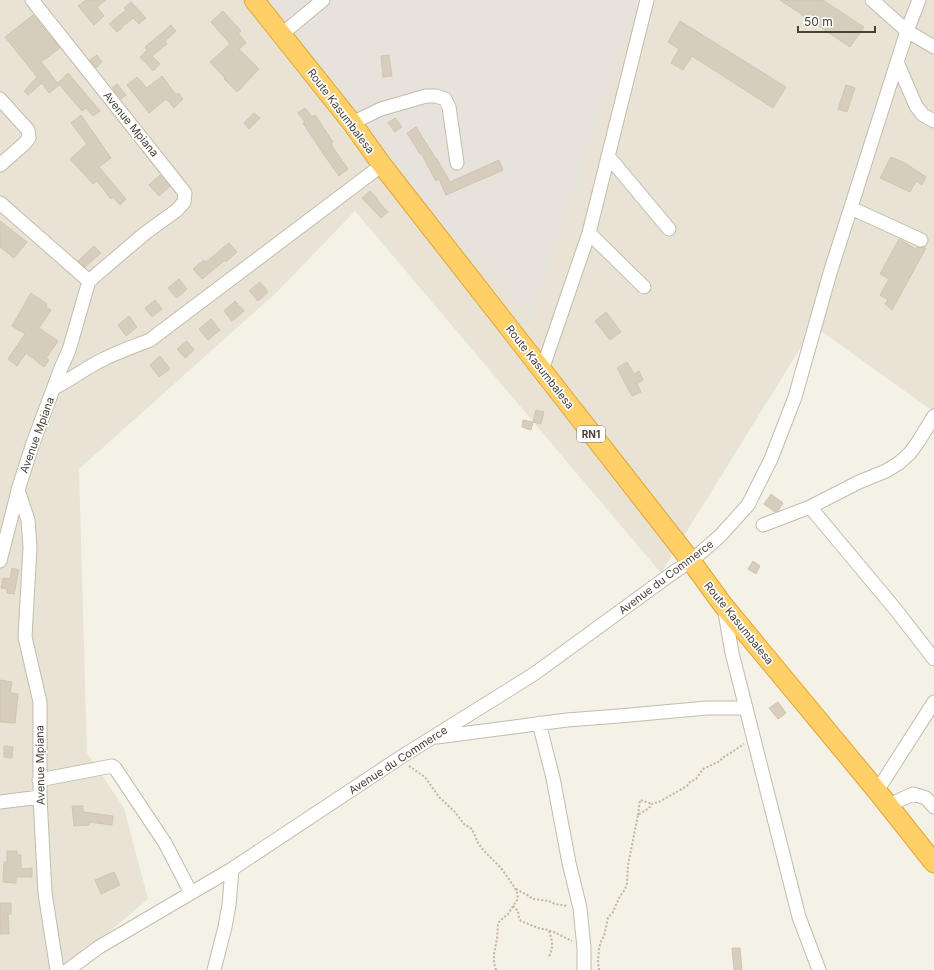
<svg xmlns="http://www.w3.org/2000/svg" width="934" height="970" font-family="Inter,sans-serif">
	<style>
		.residential { fill: #e9e3d5 }
		.industrial { fill: #e7e2dc }
		.building { fill: #d7cdbc; stroke: #d2c5af }
		.lines { fill: none; stroke-linecap: round; stroke-linejoin: round }
		.minor-casing { stroke: #c3bcac; stroke-width: 15 }
		.highway-casing { stroke: #e4a531; stroke-width: 21 }
		.path { stroke: #c3b59a; stroke-width: 2; stroke-dasharray: 2 2; stroke-linecap: butt }
		.minor { stroke: #fff; stroke-width: 13 }
		.highway { stroke: #ffcf68; stroke-width: 19 }
		.labels { text-anchor: middle; stroke-width: 3.5; stroke-linejoin: round; paint-order: stroke }
		.shield { fill: #fff; stroke: #7f7a72; stroke-width: 1 }
		.shield-label { font-size: 10px; font-weight: bold; fill: #484136 }
		.street-label { font-size: 11px; fill: #484136; stroke: #fff }
	</style>
	<rect width="100%" height="100%" fill="#f4f1e7"/>
	<path class="residential" d="M0 0H934V412L814 326 661 573 355 211 277 292 79 469 87 753 124 808 148 899 64 970H0Z"/>
	<path class="industrial" d="M263 0H639L532 320 385 164Z"/>
	<path class="building" d="M86 0H106L97 7 104 16 94 25 78 6Z
		M780 0H823L864 27 850 47Z
		M131 2 146 18 139 24 133 18 122 27V28L117 32 109 24 126 10 124 8Z
		M223 11 241 31 238 33 246 43 239 49 259 69 237 92 224 79 225 78 210 62 230 44 211 22Z
		M33 15 60 48 41 62 59 85 49 93 42 83 28 95 24 91 37 77 5 37Z
		M680 21 786 87 773 108 692 56 683 70 671 63 679 49 668 42Z
		M171 25 176 31 165 41 167 44 152 56 160 64 153 71 140 57 147 50 145 47Z
		M97 55 102 62 96 68 90 60Z
		M389 55 392 76 383 77 381 56Z
		M68 73 100 111 93 116 86 108 82 111 58 83Z
		M162 76 176 95 178 93 183 99 174 108 166 99 149 113 127 85 137 77 147 88Z
		M117 84 126 95 121 99 112 88Z
		M846 85 855 88 847 112 838 109Z
		M305 108 312 117 315 115 333 142 331 143 332 146 348 169 339 176 322 152 303 123 305 122 298 113Z
		M254 113 260 118 249 129 244 123Z
		M81 115 111 158 99 167 126 199 120 205 113 197 111 199 97 181 93 184 70 159 87 144 71 123Z
		M395 118 402 127 395 132 388 123Z
		M416 127 436 159H437L450 182 499 160 503 170 446 195 439 179 436 181 421 153 420 154 407 133Z
		M891 157 905 163 926 177 922 185 916 181 910 192 880 178Z
		M160 175 170 186 159 196 149 185Z
		M370 191 378 199 377 200 388 212 381 218 362 198Z
		M0 221 27 242 14 258 0 247Z
		M899 239 916 249 917 247 926 248 892 310 885 304 888 300 880 295 889 279 880 274Z
		M229 243 237 252 226 262 225 260 202 279 193 269 204 260 206 262Z
		M94 246 101 253 85 267 78 261Z
		M179 279 187 289 177 298 168 288Z
		M260 282 268 292 258 301 249 291Z
		M31 293 47 304 46 307 51 310 39 328 58 341 46 358 49 360 44 367 26 353 17 366 8 359 25 334 12 326Z
		M155 300 162 309 152 317 145 308Z
		M235 301 244 311 232 321 224 311Z
		M606 312 621 332 610 340 595 321Z
		M129 316 137 327 126 336 118 325Z
		M211 319 220 330 208 340 199 329Z
		M187 341 194 350 185 358 177 349Z
		M160 356 170 369 159 377 150 365Z
		M627 362 634 374 639 371 643 380 637 384 641 392 632 396 617 368Z
		M536 410 544 412 541 424 533 422Z
		M523 420 533 422 531 430 522 427Z
		M771 494 783 503 778 511 775 512 764 504Z
		M753 561 760 566 756 574 748 569Z
		M12 568 19 570 14 594 7 593V589L1 588 3 578 10 579Z
		M0 680 12 682 10 693 18 694 15 723 0 722Z
		M778 702 786 713 778 719 769 708Z
		M4 746 13 747 12 758 4 757Z
		M72 806H83V812L113 816 112 825 89 822V825L74 826Z
		M7 851H17V855H21V869L32 868V877H16V883L3 882 4 862H7Z
		M114 872 120 885 101 894 95 880Z
		M0 903H11V914H8L9 934H0Z
		M732 948H740L742 970H734Z"/>
	<g class="lines">
		<defs>
			<path id="minor" d="M32 0 185 193 184 202 177 210 144 234 89 281 69 350 61 368 33 443 18 490 28 520 30 547 25 637 40 702V797L45 893 57 970
				M872 0 907 31 934 47
				M282 34 323 0
				M897 62 916 106 923 115 934 121
				M0 99 28 130 29 138 24 144 0 165
				M352 123 381 109 426 96H436L445 99 449 107 457 163
				M608 156 669 229
				M0 203 89 281
				M851 208 921 240
				M589 233 644 287
				M542 370 589 233 647 0
				M54 388C72 379 88 366 106 358 120 351 135 346 150 340L382 165
				M810 507 896 610 934 659
				M763 525 810 507 859 482 886 471 899 463 910 453 918 442 934 416
				M0 561 18 491
				M724 607 732 653 799 917 819 970
				M539 723 553 778 569 863 580 908 584 948V970
				M437 737 567 720 619 716 707 708H745
				M39 780 112 766 115 768 165 843 191 893
				M877 791 934 702
				M0 802 40 797
				M889 805 913 794 926 798 934 807
				M68 970 99 947 232 869 401 757 534 674 674 572 691 561 720 536 748 505 771 459 795 397 830 273 907 31 919 0
				M214 970 225 927 229 905 232 869"/>
			<path id="highway" d="M254 0 352 123 382 165 691 561 723 605 877 791 934 863"/>
		</defs>
		<use href="#minor" class="minor-casing"/>
		<use href="#highway" class="highway-casing"/>
		<path class="path" d="M409 766 419 773 425 777 439 797 454 811 464 824 472 829 478 843 484 851 501 868 515 888 518 895 517 900 508 914 502 919 499 922 498 925 497 939 494 954V963L496 970
			M638 815 640 800 652 804
			M516 889 529 896 533 899 549 901 555 904 568 906
			M513 906 518 911 519 918 521 921 541 929H545L554 932 572 941
			M549 931C552 939 554 949 549 956
			M599 970 598 962 599 949 601 941 604 936 608 918 613 912 619 898 625 889 627 883 628 865 638 815 649 808 652 804 661 801 687 786 690 782 696 779 703 769 720 761 722 758 729 754 744 744"/>
		<use href="#minor" class="minor"/>
		<use href="#highway" class="highway"/>
	</g>
	<g class="labels">
		<rect class="shield" x="577" y="426" width="28" height="16" rx="3"/>
		<g class="shield-label">
			<text x="591" y="438">RN1</text>
		</g>
		<g class="street-label">
			<text transform="translate(341 111) rotate(53)" y="4">Route Kasumbalesa</text>
			<text transform="translate(131 124) rotate(51)" y="4">Avenue Mpiana</text>
			<text transform="translate(540 367) rotate(52)" y="4">Route Kasumbalesa</text>
			<text transform="translate(37 435) rotate(-70)" y="4">Avenue Mpiana</text>
			<text transform="translate(666 577) rotate(-37)" y="4">Avenue du Commerce</text>
			<text transform="translate(739 623) rotate(51)" y="4">Route Kasumbalesa</text>
			<text transform="translate(398 760) rotate(-33)" y="4">Avenue du Commerce</text>
			<text transform="translate(40 765) rotate(-91)" y="4">Avenue Mpiana</text>
		</g>
	</g>
	<path d="M798 26v6h77v-6" fill="none" stroke="#484136" stroke-width="2"/>
	<text x="804" y="26" font-size="12" fill="#484136" stroke="#ffffff" stroke-width="3" paint-order="stroke">50 m</text>
</svg>
